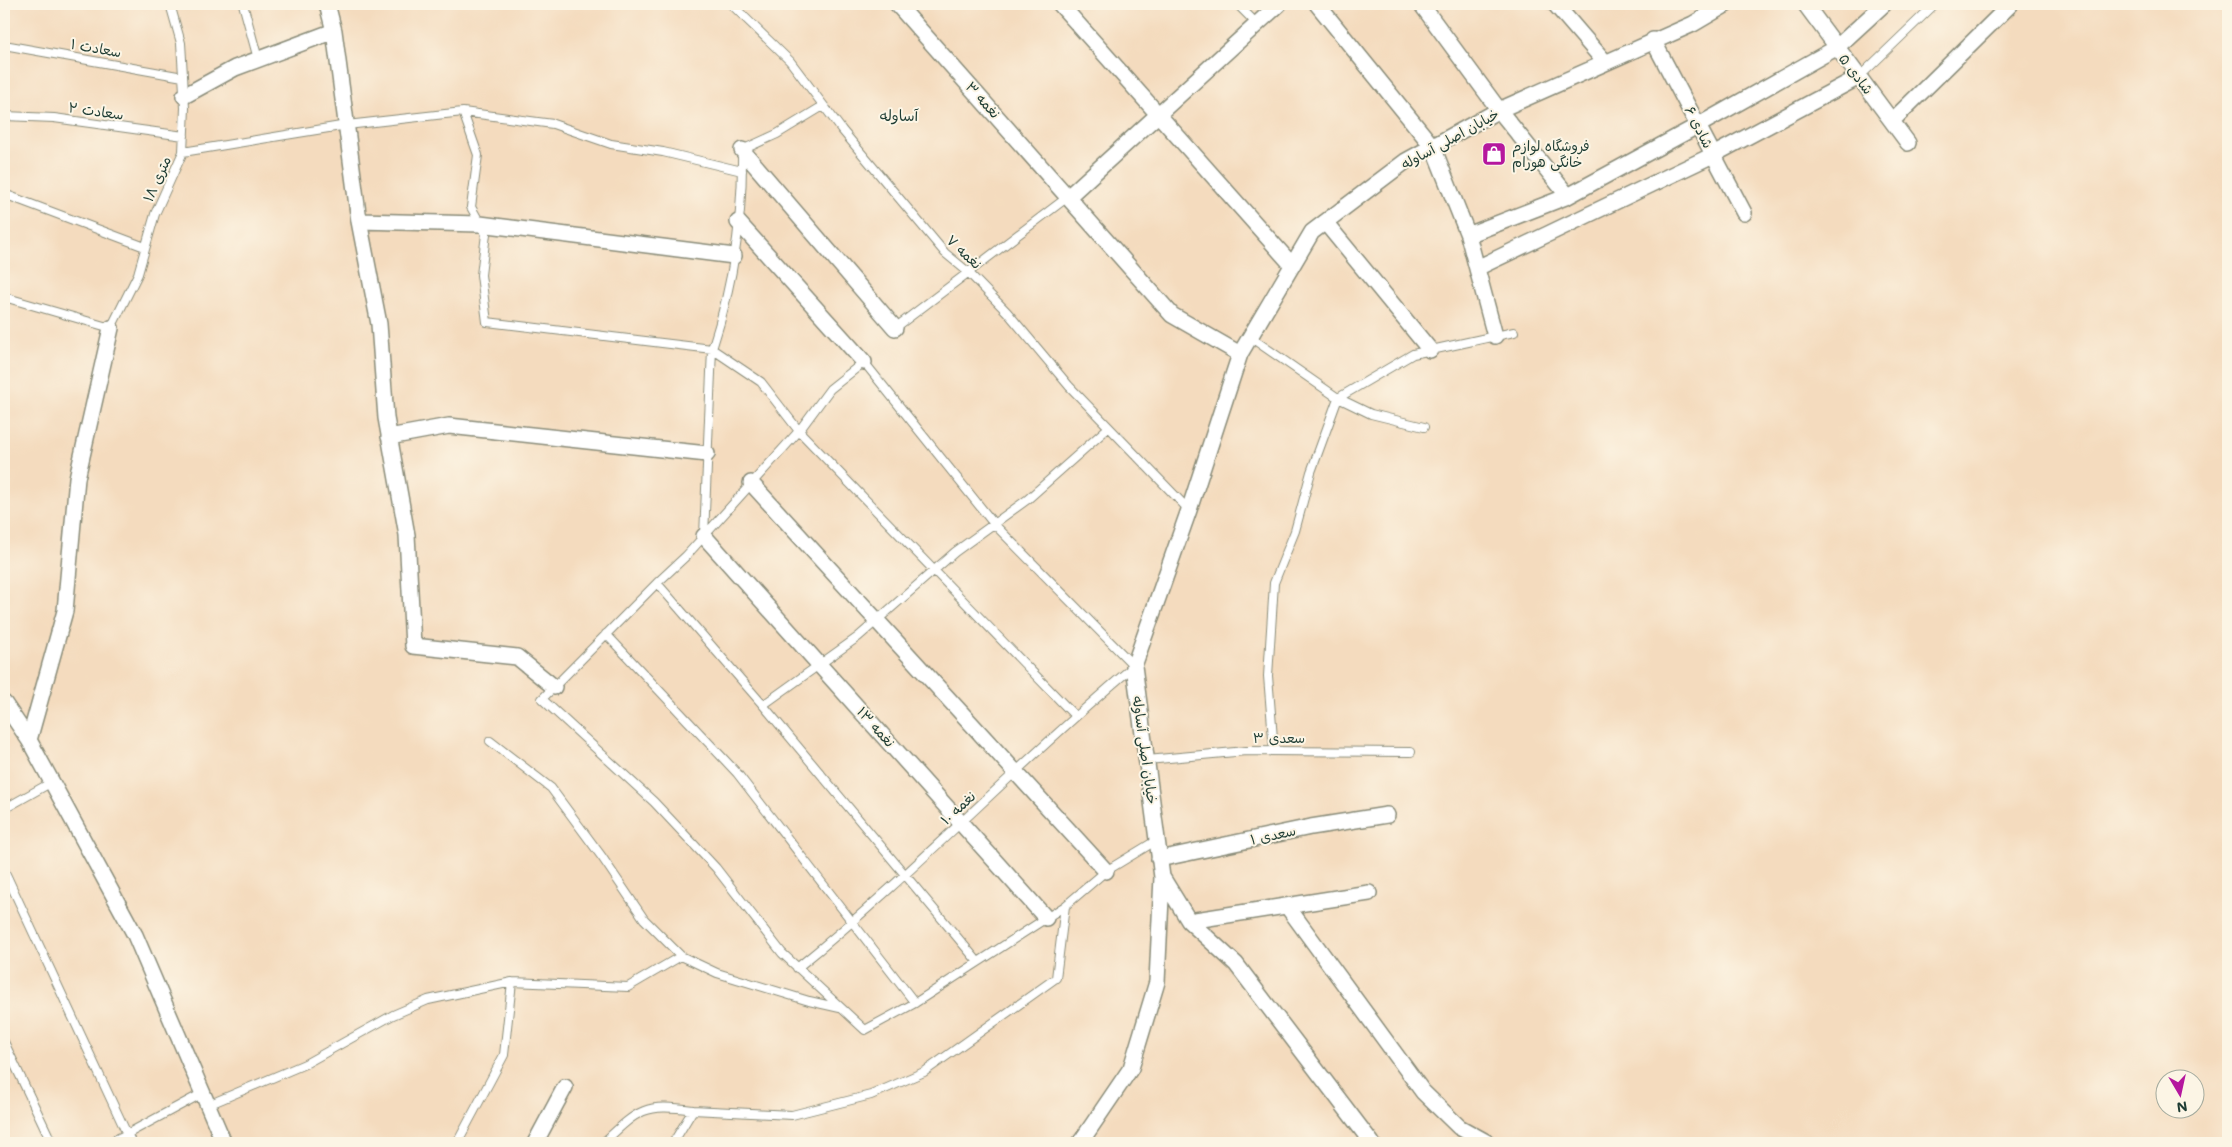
<svg xmlns="http://www.w3.org/2000/svg" width="2232" height="1147" font-family="Mali,'Playpen Sans Arabic',sans-serif">
	<style>
		.lines { fill: none; stroke-linecap: round; stroke-linejoin: round }
		.lane-casing { stroke: #8a8c79; stroke-width: 10 }
		.street-casing { stroke: #8a8c79; stroke-width: 18 }
		.lane { stroke: #fff; stroke-width: 8 }
		.street { stroke: #fff; stroke-width: 15 }
		.labels { text-anchor: middle; stroke-width: 4; stroke-linejoin: round; paint-order: stroke }
		.street-label { font-size: 14px; fill: #1f3d34; stroke: #fcf5e5 }
		.poi-label { font-size: 14px; fill: #1f3d34; stroke: #fcf5e5; text-anchor: start }
		.neighbourhood-label { font-size: 15px; fill: #1f3d34; stroke: #fcf5e5 }
	</style>
	<rect width="100%" height="100%" fill="#fcf5e5"/>
	<filter id="ink" filterUnits="userSpaceOnUse"><feTurbulence type="fractalNoise" baseFrequency=".02" numOctaves="2"/><feDisplacementMap in="SourceGraphic" scale="10" xChannelSelector="R" yChannelSelector="G"/><feConvolveMatrix kernelMatrix="1 2 1 2 8 2 1 2 1" color-interpolation-filters="sRGB"/></filter>
	<filter id="wash" filterUnits="userSpaceOnUse"><feTurbulence type="fractalNoise" baseFrequency=".0096" numOctaves="4" result="noise"/><feDisplacementMap in="SourceGraphic" scale="20" xChannelSelector="R" yChannelSelector="G"/><feGaussianBlur stdDeviation="1.12" result="paint"/><feColorMatrix in="noise" values="0 0 0 0 0 0 0 0 0 0 0 0 0 0 0 0 0 1.4 0 .05"/><feComposite in="paint" operator="in"/></filter>
	<g filter="url(#wash)">
		<rect width="100%" height="100%" fill="#f4dbbe"/>
	</g>
	<g filter="url(#ink)">
		<g class="lines">
			<defs>
				<path id="lane" d="M243 4 258 59
					M731 4 790 61 842 130 945 253 968 272 1007 312 1069 386 1189 510
					M1237 4 1257 24
					M4 45 183 77
					M1859 77 1935 4
					M823 106 777 134 742 150C743 217 733 285 712 349L761 382 799 431 1075 716
					M463 112 478 155 471 207 486 234 481 275 487 322 712 349 704 536
					M4 116 54 118 184 136
					M183 152 347 125 463 112 553 124 611 144 663 152 742 171
					M4 194 145 247
					M4 297 111 328 138 274 155 214 183 152 185 108 181 43 170 4
					M895 328 1069 196
					M1250 337 1338 398 1311 472 1295 531 1274 583 1268 676 1274 751
					M1424 427 1371 414 1338 398 1413 354 1514 332
					M657 583 542 699 654 802 716 868 782 953 865 1030 915 1003 1065 906
					M606 634 737 773 915 1003
					M763 705 858 637 955 552 1028 499 1108 428
					M490 741 551 788 602 857 644 919 681 956 717 973 809 1001 840 1008
					M1147 760 1246 751 1411 752
					M4 809 52 782
					M4 870 127 1134 203 1093
					M797 968C915 873 1018 763 1134 666L994 524 864 362 830 389 799 431 686 556 657 583 763 705 978 962
					M4 1042 52 1143
					M208 1105 305 1064 393 1015 428 1000 512 982 628 987 681 956
					M108 1143 127 1134 132 1143
					M457 1143 504 1055 512 982
					M603 1143C638 1110 644 1103 693 1110
					M673 1143 693 1110 792 1115 871 1095 924 1072 1056 978 1065 906 1106 871 1157 840"/>
				<path id="street" d="M327 4 334 31 359 221 379 324 386 418 407 535 413 646 517 657 554 687
					M897 4 1172 315 1240 354 1312 232 1406 161 1499 110 1693 24 1727 4
					M1060 4 1292 265
					M1317 4 1433 147 1468 235 1495 336
					M1421 4 1499 110 1568 196
					M1555 4 1605 62
					M1805 4 1908 143
					M1653 40 1744 213
					M184 96 235 68 334 31
					M1892 121 2011 4
					M742 150 895 328
					M1069 196 1279 4
					M359 221 480 224 734 256
					M738 222 864 362
					M1325 222 1430 350
					M1468 235 1568 196 1699 125 1836 48 1884 4
					M1477 268 1713 155 1859 77
					M389 437 449 426 707 454
					M751 483 1106 871
					M704 536 1046 918
					M4 703 29 740 135 935 224 1143
					M29 740 65 611 77 478 111 328
					M1159 859 1311 827 1387 815
					M1162 877 1189 921 1236 964 1372 1143
					M1287 906 1423 1092 1459 1127 1488 1143
					M1189 921 1369 893
					M535 1143 565 1087
					M1080 1143 1131 1068 1157 982 1162 877 1134 666 1189 510 1240 354"/>
			</defs>
			<use href="#lane" class="lane-casing"/>
			<use href="#street" class="street-casing"/>
			<use href="#lane" class="lane"/>
			<use href="#street" class="street"/>
		</g>
	</g>
	<defs>
		<symbol id="shop-square" viewBox="-11 -11 22 22"><rect x="-9" y="-9" width="18" height="18" rx="4" fill="#b5179e" stroke="#fcf5e5"/><path d="M-5-2.5h2.3a2.7 3.5 0 0 1 5.4 0H5L5.5 6h-11ZM-1.5-2.5h3a1.5 2.3 0 0 0-3 0Z" fill="#fff"/></symbol>
	</defs>
	<g fill-rule="evenodd">
		<use href="#shop-square" x="1480" y="140" width="28" height="28"/>
	</g>
	<g class="labels">
		<g class="street-label">
			<text transform="translate(96 48) rotate(10)" y="5">سعادت ۱</text>
			<text transform="translate(1856 74) rotate(53)" y="5">شادی ۵</text>
			<text transform="translate(983 100) rotate(48)" y="5">نغمه ۳</text>
			<text transform="translate(96 111) rotate(8)" y="5">سعادت ۲</text>
			<text transform="translate(1699 127) rotate(63)" y="5">شادی ۶</text>
			<text transform="translate(1450 139) rotate(-29)" y="5">خیابان اصلی آساوله</text>
			<text transform="translate(157 179) rotate(-66)" y="5">۱۸ متری</text>
			<text transform="translate(964 252) rotate(43)" y="5">نغمه ۷</text>
			<text transform="translate(876 727) rotate(48)" y="5">نغمه ۱۳</text>
			<text x="1279" y="743">سعدی ۳</text>
			<text transform="translate(1145 750) rotate(82)" y="5">خیابان اصلی آساوله</text>
			<text transform="translate(958 808) rotate(-43)" y="5">نغمه ۱۰</text>
			<text transform="translate(1273 835) rotate(-12)" y="5">سعدی ۱</text>
		</g>
		<g class="poi-label">
			<text x="1512" y="151">فروشگاه لوازم<tspan x="1512" dy="16">خانگی هورام</tspan></text>
		</g>
		<g class="neighbourhood-label">
			<text x="899" y="121">آساوله</text>
		</g>
	</g>
	<rect width="2232" height="1147" fill="none" stroke="#fcf5e5" stroke-width="20"/>
	<g transform="translate(2180 1094) rotate(171)"><circle r="24" fill="#fcf5e5" stroke="#a4ab9e"/>
	<path d="M0-4L9 19L0 12L-9 19Z" fill="#b5179e"/>
	<text y="-8" font-size="14" font-weight="bold" text-anchor="middle" fill="#1f3d34">N</text>
	</g>
</svg>
